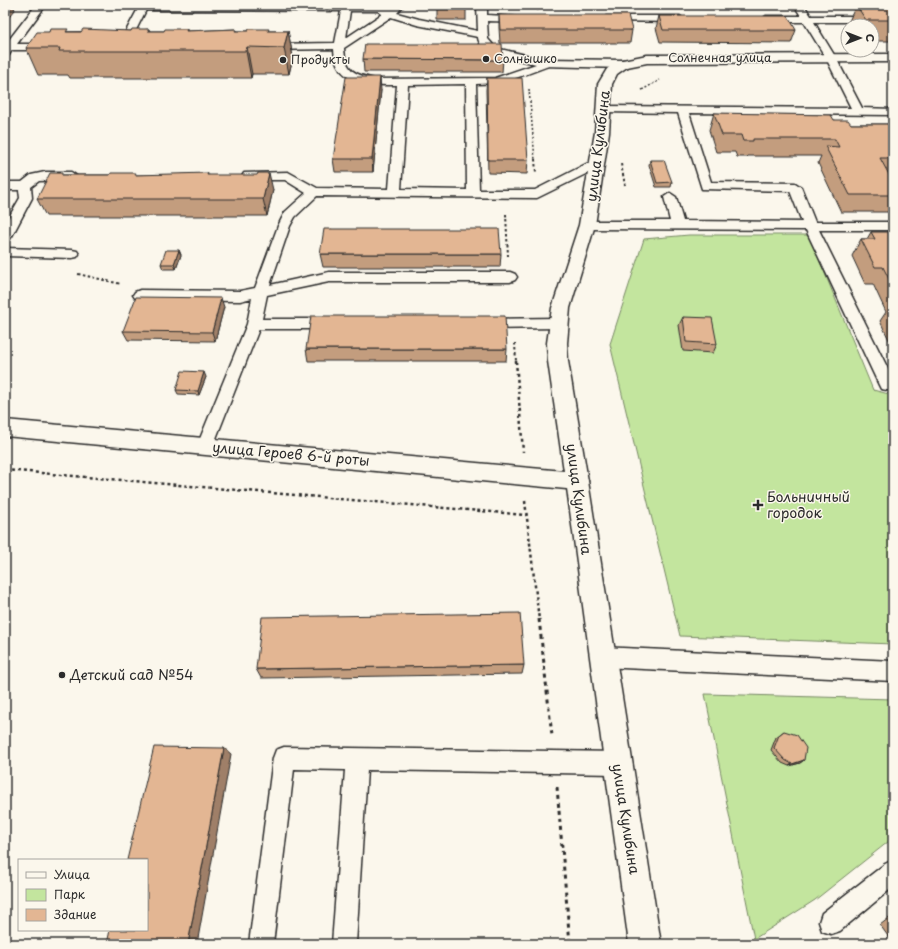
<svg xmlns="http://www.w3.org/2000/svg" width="898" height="949" font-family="'Playpen Sans',sans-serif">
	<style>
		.green { fill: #c3e59e; stroke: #778864 }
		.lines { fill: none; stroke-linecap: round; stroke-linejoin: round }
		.service-casing { stroke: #2b2b2b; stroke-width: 3 }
		.minor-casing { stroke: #2b2b2b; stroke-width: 3 }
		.tertiary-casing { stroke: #2b2b2b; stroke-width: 3 }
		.path-far3 { stroke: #2b2b2b; stroke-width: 1.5; stroke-dasharray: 2 2; stroke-linecap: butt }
		.path-far2 { stroke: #2b2b2b; stroke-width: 2; stroke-dasharray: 2.5 2.5; stroke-linecap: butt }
		.path-far1 { stroke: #2b2b2b; stroke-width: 2.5; stroke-dasharray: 3 3; stroke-linecap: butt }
		.path { stroke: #2b2b2b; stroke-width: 3; stroke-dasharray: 4 4; stroke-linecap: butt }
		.service { fill: #fbf7ec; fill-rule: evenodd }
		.minor { fill: #fbf7ec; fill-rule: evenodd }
		.tertiary { fill: #fbf7ec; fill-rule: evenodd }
		.wall { fill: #c39d7e; stroke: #2b2b2b }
		.shaded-wall { fill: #9f7f67; stroke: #2b2b2b }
		.building { fill: #e3b693; stroke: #2b2b2b }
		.poi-dot { fill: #2b2b2b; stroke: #fbf7ec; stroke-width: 1.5 }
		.labels { text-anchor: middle; stroke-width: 3; stroke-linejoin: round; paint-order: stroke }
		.far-street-label { font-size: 12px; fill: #2b2b2b; stroke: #fbf7ec }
		.far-poi-label { font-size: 12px; fill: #2b2b2b; stroke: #fbf7ec; text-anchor: start }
		.street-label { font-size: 14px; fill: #2b2b2b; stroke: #fbf7ec }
		.poi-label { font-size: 14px; fill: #2b2b2b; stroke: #fbf7ec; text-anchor: start }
	</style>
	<rect width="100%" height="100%" fill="#fbf7ec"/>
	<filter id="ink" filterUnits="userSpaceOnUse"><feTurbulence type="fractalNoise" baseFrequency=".025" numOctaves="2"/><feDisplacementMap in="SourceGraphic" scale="8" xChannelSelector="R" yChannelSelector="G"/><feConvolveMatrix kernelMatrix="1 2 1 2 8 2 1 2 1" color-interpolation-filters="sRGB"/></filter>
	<g filter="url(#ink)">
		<path class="green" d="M689 235H809L873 390 893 395V644L680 636 610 344 644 239Z
			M705 694 893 699V838L815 900 754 939Z"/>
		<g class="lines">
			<defs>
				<path id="service" d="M36 5H46L17 44H48L53 47 48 50H12L9 55 5 56V45Z
					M140 5H404L397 13 419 19 478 31 477 5H487V15L525 17 527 19 522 22 487 21 488 39 496 48 551 61 552 63 551 65C525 75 504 84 476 84L479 190H535L594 160 598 159 604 163 602 166 537 198 317 196 295 217 290 226 270 285 329 272H510L515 274 517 277 515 280 510 282H329L267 295 262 319H331L336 320 338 324 336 328 331 329H259L213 446 211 451 205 453 199 451 197 446 247 324 252 298 240 301 140 300 135 298 133 295 135 292 140 290 240 291 255 288 278 226 285 212 306 193 285 180H248L242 176 244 173 288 172 317 188 389 189 397 85C370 85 335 85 334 49L269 50 264 47 269 44 335 43 341 11 146 10 126 50H118L117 48ZM350 11H378L382 14 346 38ZM391 17 417 25 478 37C479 56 521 60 536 64L495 78 376 79C355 75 345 71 344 48ZM466 84 467 190 401 189 408 85Z
					M794 5H804L811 16H893V22H814L836 58 862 108 893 109V115L689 113 711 182 795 183 801 187 815 222H893V230H819L893 379V391L881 389 879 385 806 230 587 229 582 228 581 225 582 222 587 221H670L664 197 670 193 676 197 683 221 802 222 790 191 702 189 678 113 603 112 597 109 603 106 851 108 826 58 804 22H766L761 19 766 16H801Z
					M606 16H680L685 19 680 22 603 21 601 19Z
					M45 172H71L77 176 71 180 39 181 31 187 32 198 12 236 10 239 5 240V224L20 198 19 190H5V182H22L31 175Z
					M5 248 72 250 77 251 79 254 77 257 72 258 5 256Z
					M558 318 563 319 565 323 563 327 558 328 482 329 477 328 475 324 477 320 482 319Z
					M602 647 893 661V681L602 667 595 664 592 657 595 650Z
					M284 747 618 752 626 755 629 763 626 771 618 774 367 770 356 944H332L345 770 294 769 273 944H249L273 758 276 750Z
					M893 860V887L840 931 831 934 822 931 819 922 822 913 885 864Z"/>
				<path id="minor" d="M547 59 623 60 628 61 630 64 628 67 623 68 542 66 540 63 542 60Z
					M577 472 585 475 588 481 661 944H629L566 481 569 475Z"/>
				<path id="tertiary" d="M893 54V62L647 63 627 67 617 74 612 84 609 132 595 225 570 308 567 343 568 361 588 481 585 487 577 490 5 436V420L564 471 548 361 547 343 552 308 579 225 595 132 598 84 607 69 618 61 647 55Z"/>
			</defs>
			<use href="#service" class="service-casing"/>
			<use href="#minor" class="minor-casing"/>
			<use href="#tertiary" class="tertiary-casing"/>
			<path class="path-far3" d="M537 10 552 5
				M529 89 535 160
				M642 90 660 80"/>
			<path class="path-far2" d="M535 159 536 173
				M621 164 625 185
				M506 214 508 256
				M78 274 121 284
				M515 343 516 362"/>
			<path class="path-far1" d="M516 361 523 452
				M5 470 526 515
				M525 501 539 620"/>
			<path class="path" d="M539 619 552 736
				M557 787 570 944"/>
			<use href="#service" class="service"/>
			<use href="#minor" class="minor"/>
			<use href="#tertiary" class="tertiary"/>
		</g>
		<path class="wall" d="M437 5H466V20H437Z
			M856 5H893V41H872V26H848V27L847 26Z
			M499 15 632 30 630 43H500L499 28Z
			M659 16 796 30 791 43 660 42 656 28Z
			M149 29 150 31H164L187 29V31L236 29V31H288L293 57 289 74H252L251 78H70L68 75H38L26 48 49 32 131 31Z
			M363 59 503 60 502 72H364Z
			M487 78 528 160 527 174 488 173 486 90Z
			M381 90 373 172H335L333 159Z
			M714 113 834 120 851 124H893V175H889L893 182V209L891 212H841L818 163 821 156H748L747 157H737L735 152H716L709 130Z
			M650 160 672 182 671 187H656L649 165Z
			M63 175H208L273 190 267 216H46L37 199Z
			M871 232H893V347L892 346 880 321 886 312 873 284H865L852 256 861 239H867Z
			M179 250 181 255 176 269H163L161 264Z
			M320 254H501L500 267H323Z
			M224 307 215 341 128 340 123 331Z
			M683 317 717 344 713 353 683 351 679 325Z
			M306 349H507L506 361H308Z
			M206 377 199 395 178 394 176 390Z
			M524 665 522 674 261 678 256 669Z
			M784 731 804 760 800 763 789 766 782 763 771 750 776 737Z
			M893 915V943L880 925Z"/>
		<path class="shaded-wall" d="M5 5H13L15 10 5 22Z
			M288 31 293 57 289 74 284 48Z
			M247 47 252 74 251 78 246 51Z
			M380 77 381 90 373 172 372 159Z
			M269 173 273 190 267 216 263 199Z
			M179 250 181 255 176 269 174 264Z
			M221 298 224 307 215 341 212 332Z
			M204 372 206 377 199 395 198 391Z
			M224 748 231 754 197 944H188Z
			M804 760 800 763 789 766 792 764Z"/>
		<path class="building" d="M437 5H466L467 8H437Z
			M856 5H893V20H866Z
			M499 15H628L632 30H500Z
			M659 16H788L796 30H663Z
			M50 29H68L66 32H81L83 29 131 31 132 29H149L148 31H164L165 29H187L186 31 236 29 235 31H248L249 29H269L268 31H288L284 48 247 47 246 51H59L60 48H26L37 32H49Z
			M365 44H502L503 60 363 59Z
			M346 77H380L372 159H333Z
			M487 78H522L528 160H488Z
			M714 113 831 115 834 120H848L851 124H893V158H880L893 182V195H850L825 146 839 147 835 139H753V141H743L741 135H722Z
			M650 160H664L672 182 657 183Z
			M50 173H62V175H110L111 173H136L135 175 208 173 207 175H257L258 173H269L263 199H37Z
			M324 229H499L501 254H320Z
			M871 232H893V287L883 267H875L861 239H875Z
			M166 250H179L174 264H161Z
			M136 297 221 298 212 332 123 331Z
			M891 305H893V309Z
			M311 316H505L507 349H306Z
			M683 317 712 318 717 344 686 342Z
			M182 371 204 372 198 391 176 390Z
			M520 613 524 665 256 669 262 617Z
			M784 731 797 735 806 748 804 760 792 764 785 760 774 748 779 735Z
			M154 747 224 748 188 944H107L110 930H147V860H127Z"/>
	</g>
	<g class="poi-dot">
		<circle cx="486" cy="59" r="4"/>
		<circle cx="283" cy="60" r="4"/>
		<path d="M756 499h4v4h4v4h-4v4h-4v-4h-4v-4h4z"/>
		<circle cx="62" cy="675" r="4"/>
	</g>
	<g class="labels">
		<g class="far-street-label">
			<text x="720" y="62">Солнечная улица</text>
		</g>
		<g class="far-poi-label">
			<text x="494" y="63">Солнышко</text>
			<text x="291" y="64">Продукты</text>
		</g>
		<g class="street-label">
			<text transform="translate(598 146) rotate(-83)" y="5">улица Кулибина</text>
			<text transform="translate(291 454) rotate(5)" y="5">улица Героев 6-й роты</text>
			<text transform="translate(579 499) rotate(82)" y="5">улица Кулибина</text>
			<text transform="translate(626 819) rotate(81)" y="5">улица Кулибина</text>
		</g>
		<g class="poi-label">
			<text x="767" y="502">Больничный<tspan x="767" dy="16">городок</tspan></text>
			<text x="70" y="680">Детский сад №54</text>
		</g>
	</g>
	<rect width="898" height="949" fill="none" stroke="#fbf7ec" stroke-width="20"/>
	<rect x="10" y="10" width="878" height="929" fill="none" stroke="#2b2b2b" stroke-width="1.5" filter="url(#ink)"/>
	<rect x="18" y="859" width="130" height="72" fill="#fbf7ec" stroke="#a8a59f"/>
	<rect x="26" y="872" width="20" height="6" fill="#fbf7ec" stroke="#a8a59f"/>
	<text x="54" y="879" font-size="12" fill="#2b2b2b">Улица</text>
	<rect x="26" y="889" width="20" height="12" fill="#c3e59e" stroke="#a8a59f"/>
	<text x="54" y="899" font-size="12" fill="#2b2b2b">Парк</text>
	<rect x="26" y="909" width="20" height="12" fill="#e3b693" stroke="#a8a59f"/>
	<text x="54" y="919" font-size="12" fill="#2b2b2b">Здание</text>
	<g transform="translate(860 38) rotate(90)"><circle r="19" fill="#fbf7ec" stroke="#a8a59f"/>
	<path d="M0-3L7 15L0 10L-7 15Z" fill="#2b2b2b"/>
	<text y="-6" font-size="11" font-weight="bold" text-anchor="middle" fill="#2b2b2b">С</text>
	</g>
</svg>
